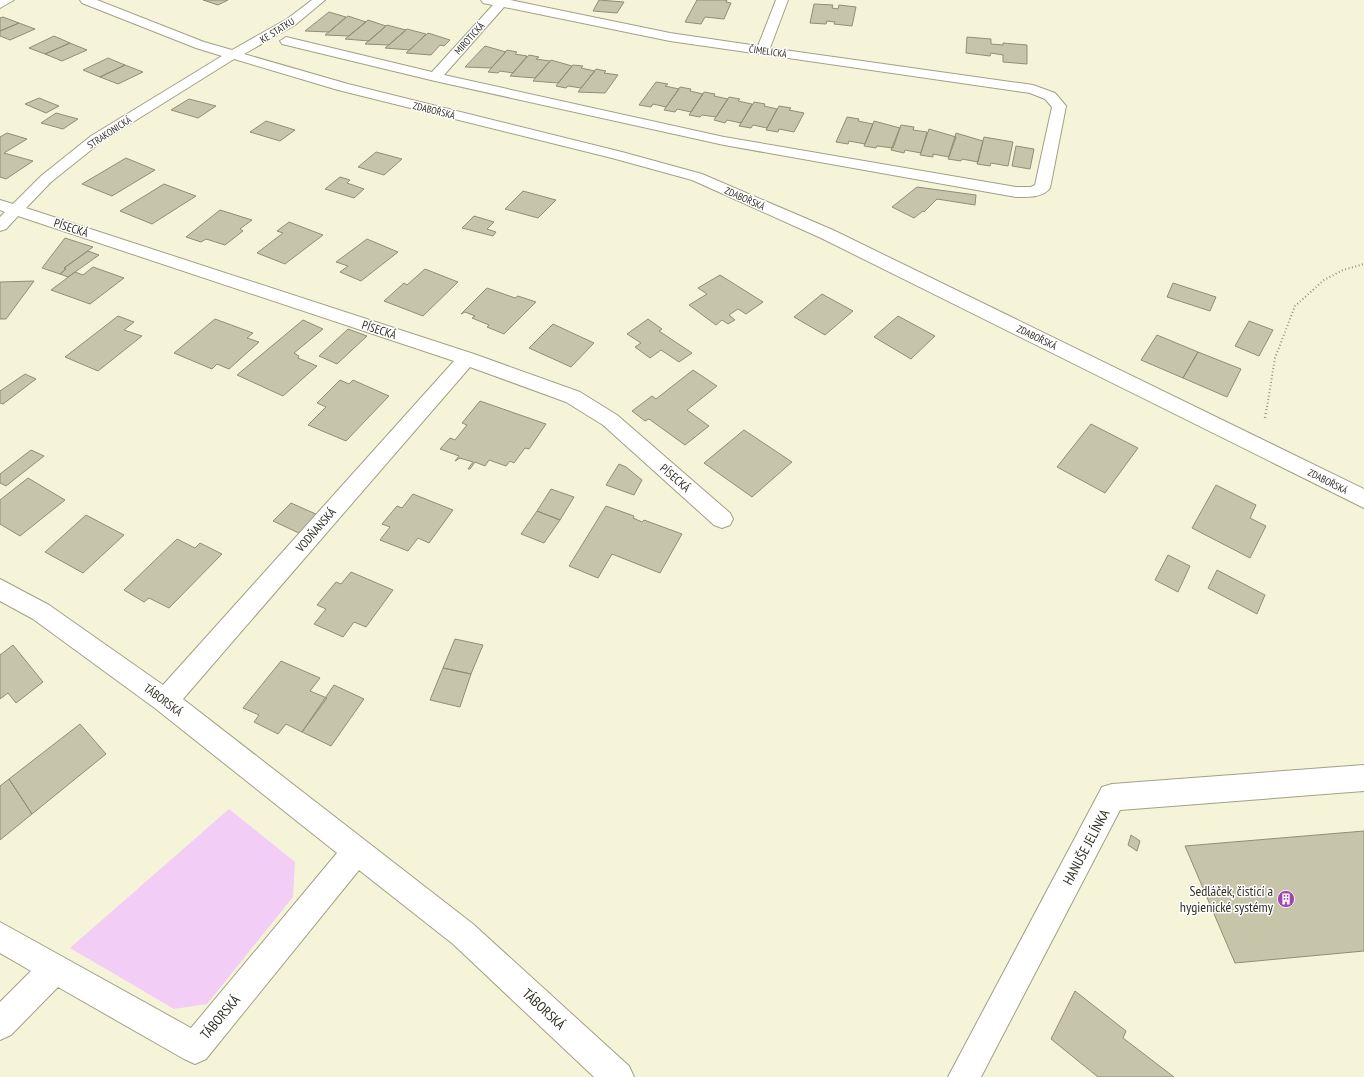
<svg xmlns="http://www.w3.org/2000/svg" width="1364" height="1077" font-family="'PT Sans Narrow',sans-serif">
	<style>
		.green { fill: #f2cdf6 }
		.building { fill: #c6c4a9; stroke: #908e76 }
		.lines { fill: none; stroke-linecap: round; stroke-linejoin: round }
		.minor-casing { stroke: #a2a086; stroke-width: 2 }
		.path-far1 { stroke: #959481; stroke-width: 2; stroke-dasharray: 1 2.5; stroke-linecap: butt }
		.path { stroke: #959481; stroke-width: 2.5; stroke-dasharray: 1 3; stroke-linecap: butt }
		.minor { fill: #fff; fill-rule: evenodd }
		.labels { text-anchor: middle; stroke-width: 3; stroke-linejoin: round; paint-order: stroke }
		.far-street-label { font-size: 10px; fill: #313026; stroke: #fff }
		.street-label { font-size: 12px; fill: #313026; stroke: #fff }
		.near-street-label { font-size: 14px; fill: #313026; stroke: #fff }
		.near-poi-label { font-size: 14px; fill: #313026; stroke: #fff; text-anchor: end }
	</style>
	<rect width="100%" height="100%" fill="#f6f4d8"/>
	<path class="green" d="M229 809 295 862 293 897 207 1004 174 1009 70 948Z"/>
	<path class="building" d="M203 0H228L218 5Z
		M599 0 624 2 617 13 593 11Z
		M697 0H727L726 2 731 3 724 19 705 17 701 24 685 22Z
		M814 4 833 5 832 8 838 9 839 5 856 7 852 26 834 24 835 22 827 21 826 24 810 23Z
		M329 12 346 17 329 32 305 31Z
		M348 16 366 22 349 36 325 35Z
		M3 17 19 23 0 31V18Z
		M368 20 386 26 369 41 345 39Z
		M19 23 35 29 10 40 0 36V31Z
		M387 25 406 30 389 45 365 44Z
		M407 29 426 34 410 50 385 48Z
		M428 33 450 40 444 46 440 45 431 55 406 53Z
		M54 36 70 43 45 54 29 48Z
		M967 37 991 39V44L1003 45V43L1027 45V64L1003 62V55L991 53 990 56 966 53Z
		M70 43 87 50 62 61 45 54Z
		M485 46 506 52 491 68 465 67Z
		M507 50 517 52 515 54 527 56 513 73 500 71 498 73 488 72Z
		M529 55 539 57 536 59 550 61 535 78 510 76Z
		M108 58 125 65 100 77 83 70Z
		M551 60 572 66 558 83 533 81Z
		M125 65 143 72 118 84 100 77Z
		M573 65 583 66 581 68 595 71 581 88 568 86 566 88 556 86Z
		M596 69 606 71 604 73 618 75 605 93 578 92Z
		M656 82 668 84 665 86 679 89 666 107 653 104 651 107 639 105Z
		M680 87 691 89 690 91 703 94 691 112 677 109 675 112 664 110Z
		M704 92 715 94 714 96 728 99 716 117 702 115 700 117 689 115Z
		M729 97 740 99 738 101 752 104 741 123 727 120 725 123 714 120Z
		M39 98 59 106 46 113 25 104Z
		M189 99 216 106 198 118 171 110Z
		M754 102 765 104 764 106 777 109 767 128 753 125 751 128 739 126Z
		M779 106 791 108 789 110 804 113 794 132 779 129 778 132 766 130Z
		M56 113 78 119 63 129 41 123Z
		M847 117 859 119 858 121 873 124 865 144 849 141 848 144 836 142Z
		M266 121 295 130 280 141 250 132Z
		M874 121 900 128 893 148 877 146 876 148 864 146Z
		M901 125 914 127 913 130 927 132 921 153 905 150 904 153 891 150Z
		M929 129 956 137 949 157 933 154V157L920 155Z
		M7 133 27 139 4 153 33 161 6 179 0 177V137Z
		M956 133 983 141 978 162 962 159 961 161 948 159Z
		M984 137 1013 142 1008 166 991 163 990 166 977 164Z
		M1016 146 1034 149 1030 169 1012 166Z
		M376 152 402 159 384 175 358 167Z
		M126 158 155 170 112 196 82 184Z
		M340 177 350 180 347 183 364 189 354 198 325 189Z
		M164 184 196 196 152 224 120 211Z
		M917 187 976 195 975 205 937 199 924 212 923 211 914 218 892 207Z
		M523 191 556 200 538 218 505 209Z
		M220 210 252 220 240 229 243 231 225 245 206 239 201 242 186 237Z
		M474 216 494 222 487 229 496 232 493 236 462 228Z
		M289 222 323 235 285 264 257 253 283 233 277 231Z
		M65 238 93 247 64 268 66 269 60 274 42 268Z
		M367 239 398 252 361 281 340 272 348 266 336 262Z
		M88 251 99 255 68 277 60 274 66 269 64 268Z
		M93 267 124 278 90 304 51 290 75 272 83 275Z
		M425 269 458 282 423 316 384 301 404 283 407 285Z
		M720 275 763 302 746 314 738 309 729 315 735 320 728 324 722 320 716 325 689 305 707 294 698 288Z
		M34 281 6 319H0V282Z
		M1173 283 1216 297 1210 311 1167 297Z
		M487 288 515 298 518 296 536 302 504 334 487 327 489 325 472 318 475 316 465 312 461 314Z
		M822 294 853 311 825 335 794 317Z
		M118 316 134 322 124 330 142 336 98 371 65 357Z
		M898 316 935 336 911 359 874 337Z
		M215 319 253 333 247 338 259 342 229 369 217 364 212 369 174 353Z
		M648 319 662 329 659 331 692 353 679 362 661 350 650 358 635 347 641 343 627 334Z
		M303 320 323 329 294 353 299 356 298 358 317 366 283 396 237 375Z
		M1249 321 1273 330 1259 356 1235 346Z
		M553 324 594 343 571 367 529 348Z
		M348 329 367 336 337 364 319 356Z
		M1157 335 1198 352 1183 378 1141 360Z
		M1198 352 1241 369 1227 397 1183 378Z
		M693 370 717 386 687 410 709 426 685 445 649 419 645 421 632 411 652 396 656 399Z
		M25 374 36 379 3 404 0 403V391Z
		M340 380 349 384 353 380 389 396 346 441 308 425 326 407 317 403Z
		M480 401 546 424 529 449 525 448 514 463 510 461 506 466 489 460 485 466 475 462 470 469H468L473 462 460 458 455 461 459 456 440 449 450 438 455 440 467 425 462 423Z
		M1091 424 1138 448 1105 493 1057 467Z
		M744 430 792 462 752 497 704 463Z
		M31 450 44 456 6 486 0 483V474Z
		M619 464 626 467 642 480 634 495 606 485Z
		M28 478 65 500 20 536 0 524V500Z
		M1216 485 1256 505 1250 518 1266 526 1250 558 1192 528Z
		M551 489 574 497 560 520 537 511Z
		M413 494 453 510 429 543 418 538 408 551 380 540 390 527 382 524 397 506 402 508Z
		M291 503 318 515 301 534 273 521Z
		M606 506 634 516 633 518 642 522 644 520 682 534 660 573 612 554 598 578 569 566Z
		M537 511 560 520 544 543 521 534Z
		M86 515 124 535 83 573 45 552Z
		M177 539 195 548 200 543 222 554 169 608 149 598 144 602 124 590Z
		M1168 555 1190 566 1178 592 1155 580Z
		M1217 570 1265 595 1257 614 1208 588Z
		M351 572 393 590 366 627 354 622 343 637 314 624 326 609 317 605 336 582 341 584Z
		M455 639 483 645 471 674 443 668Z
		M13 645 43 682 16 703 8 693 0 699V655Z
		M281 661 320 678 310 691 327 698 302 732 286 724 278 734 254 722 259 715 243 708Z
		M443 668 471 674 460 707 430 700Z
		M334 685 364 699 331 746 302 732Z
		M80 724 106 754 32 814 9 779Z
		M9 779 32 814 0 840V786Z
		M1364 831V951L1235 963 1185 846Z
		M1131 835 1140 841 1137 851 1128 845Z
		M1075 991 1126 1031 1123 1038 1174 1077H1098L1051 1039Z"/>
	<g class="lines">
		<defs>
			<path id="minor" d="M0 0H14L0 8Z
				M80 0H97L204 42 232 50 287 19 312 0H325L295 25 244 54 348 84 622 152 702 174 833 230 1364 489V508L821 238 692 180 612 158 338 90 234 59 101 142 51 182 26 208 474 354 580 392 617 415 730 513 733 519 730 525 722 528 714 525 603 425 566 402 470 367 183 699 473 924 629 1066 634 1077H594L453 944 359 870 206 1059 195 1064 184 1059 58 987 11 1035 0 1040V1002L31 971 0 953V922L191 1028 337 853 156 709 33 619 0 601V579L49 605 163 685 454 361 18 216 6 229 0 231V217L5 212 0 210V200L13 204 41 176 91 136 222 56 196 48 82 3Z
				M481 0H510L670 33 758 46 776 0H788L770 48 1033 85 1055 93 1066 106 1050 188C1043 198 1027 197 1016 197L724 145 435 81 282 44 280 41 286 37 432 72 493 5 483 3ZM504 7 670 41 1030 93 1045 99 1052 107 1035 185 1031 187H1016L724 137 444 75Z
				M1364 765V791L1120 810 981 1077H948L1102 787 1112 784Z"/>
		</defs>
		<use href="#minor" class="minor-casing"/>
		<path class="path-far1" d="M1267 407 1275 358 1295 306 1324 280 1343 270 1364 264"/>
		<path class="path" d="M1265 418 1267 406"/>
		<use href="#minor" class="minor"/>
	</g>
	<defs>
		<symbol id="building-disc" viewBox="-11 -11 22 22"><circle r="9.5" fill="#a245ae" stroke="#fff"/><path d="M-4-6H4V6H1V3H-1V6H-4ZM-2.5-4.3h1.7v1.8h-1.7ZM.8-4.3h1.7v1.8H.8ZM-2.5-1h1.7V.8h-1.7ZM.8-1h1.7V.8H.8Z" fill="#fff"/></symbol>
	</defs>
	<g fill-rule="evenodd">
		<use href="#building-disc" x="1276" y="889" width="20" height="20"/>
	</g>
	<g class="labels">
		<g class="far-street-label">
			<text transform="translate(277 30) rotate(-32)" y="4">KE STATKU</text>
			<text transform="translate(469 38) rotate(-48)" y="4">MIROTICKÁ</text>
			<text transform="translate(768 51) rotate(8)" y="4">ČIMELICKÁ</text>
			<text transform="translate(434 110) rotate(14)" y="4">ZDABOŘSKÁ</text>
			<text transform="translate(109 132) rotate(-33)" y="4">STRAKONICKÁ</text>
			<text transform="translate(745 198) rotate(24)" y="4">ZDABOŘSKÁ</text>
			<text transform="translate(1037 337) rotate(26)" y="4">ZDABOŘSKÁ</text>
			<text transform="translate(1328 481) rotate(27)" y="4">ZDABOŘSKÁ</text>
		</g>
		<g class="street-label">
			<text transform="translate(71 228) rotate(18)" y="4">PÍSECKÁ</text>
			<text transform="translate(379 330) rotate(18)" y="4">PÍSECKÁ</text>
			<text transform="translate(675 478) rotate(41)" y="4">PÍSECKÁ</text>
			<text transform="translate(316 530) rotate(-49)" y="4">VODŇANSKÁ</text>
			<text transform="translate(163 700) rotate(37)" y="4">TÁBORSKÁ</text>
		</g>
		<g class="near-street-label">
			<text transform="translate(1086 847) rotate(-62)" y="5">HANUŠE JELÍNKA</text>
			<text transform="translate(544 1009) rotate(43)" y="5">TÁBORSKÁ</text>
			<text transform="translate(220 1017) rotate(-50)" y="5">TÁBORSKÁ</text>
		</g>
		<g class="near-poi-label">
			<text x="1273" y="896">Sedláček, čisticí a<tspan x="1273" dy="16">hygienické systémy</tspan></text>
		</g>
	</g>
</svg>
